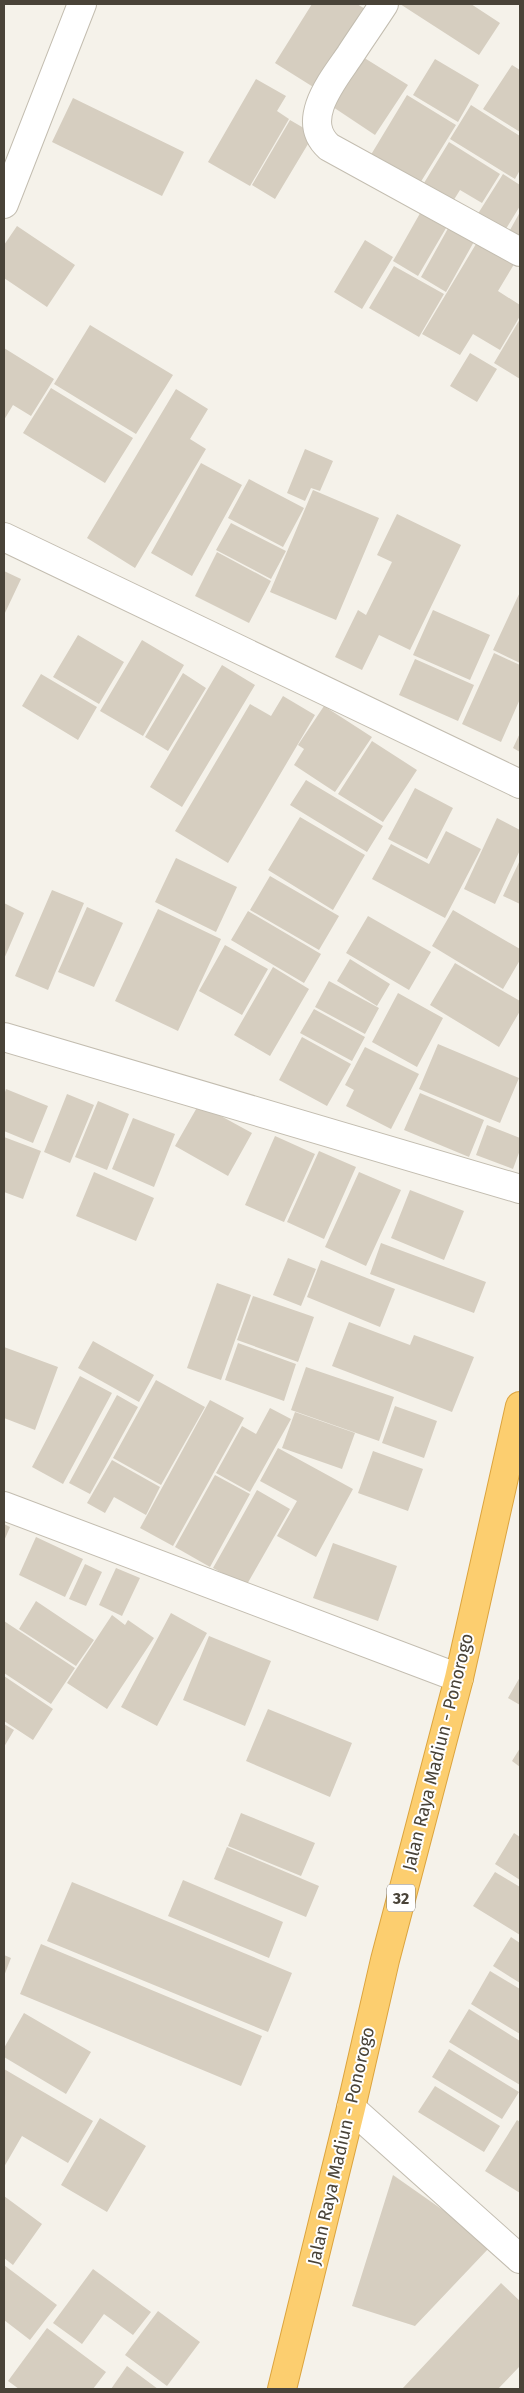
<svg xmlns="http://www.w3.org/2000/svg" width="524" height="2393" font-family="'Fira Sans',sans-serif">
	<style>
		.building { fill: #d6cec0 }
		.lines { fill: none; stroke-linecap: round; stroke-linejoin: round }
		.minor-casing { stroke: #c3bdb0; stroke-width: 30 }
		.highway-casing { stroke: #dca43e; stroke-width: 30 }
		.minor { stroke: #fff; stroke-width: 28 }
		.highway { stroke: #fcce6f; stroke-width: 28 }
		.labels { text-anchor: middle; stroke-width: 4; stroke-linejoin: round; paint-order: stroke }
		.shield { fill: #fff; stroke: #807b74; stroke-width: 1 }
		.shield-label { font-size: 16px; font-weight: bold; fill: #494338 }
		.street-label { font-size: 18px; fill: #494338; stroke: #fff }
	</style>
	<rect width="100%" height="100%" fill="#f5f2ea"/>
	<path class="building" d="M312 4H357L367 10 318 90 275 63Z
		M400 4H471L500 23 479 55Z
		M358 54 408 85 375 135 327 103Z
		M435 59 479 85 458 122 413 95Z
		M512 65 520 70V132L483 109Z
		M256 79 286 96 277 111 289 119 250 186 208 162Z
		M407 95 456 125 417 188 369 158Z
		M73 98 184 152 162 196 52 142Z
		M471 105 520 136V170L515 179 450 139Z
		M290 120 314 134 275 199 252 185Z
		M449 142 500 174 482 203 460 190 450 206 421 188Z
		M503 174 520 185V206L501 237 474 220Z
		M423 208 449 223 418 276 393 261Z
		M520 212V236L510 230Z
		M451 223 476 238 446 292 421 277Z
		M17 226 75 265 47 307 4 278V245Z
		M479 239 516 261 498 291 520 305V316L500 350 473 334 460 355 422 334Z
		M365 240 393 257 362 309 334 292Z
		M394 266 444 294 419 337 369 308Z
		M520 319V379L494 363Z
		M90 325 173 375 136 434 54 384Z
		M4 348 54 379 31 416 13 405 4 420Z
		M470 353 497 369 477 402 450 386Z
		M51 388 133 438 105 483 23 433Z
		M176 389 208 409 190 439 206 449 135 568 87 538Z
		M305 449 333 461 320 491 311 488 305 501 287 493Z
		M201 463 242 485 192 576 151 553Z
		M249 479 304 508 283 547 228 518Z
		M313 490 379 518 336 620 270 592Z
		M397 514 461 545 410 650 379 635 362 670 335 657 358 610 366 615 392 562 377 555Z
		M231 523 286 551 271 579 216 550Z
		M217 552 271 581 249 623 195 596Z
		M4 571 21 579 4 615Z
		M520 592V663L493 650Z
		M433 610 490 635 470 680 413 655Z
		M78 635 124 662 99 704 53 677Z
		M142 640 184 665 143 736 100 711Z
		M494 653 520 665V699L501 742 462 724Z
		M415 659 474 685 458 721 399 695Z
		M222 665 255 685 182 807 150 787Z
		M183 673 206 688 168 751 145 737Z
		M41 674 97 707 78 740 22 706Z
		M283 696 315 715 228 863 175 831 250 704 271 716Z
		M324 706 372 737 335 792 294 765 304 749 298 745Z
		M520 733V752L513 748Z
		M372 741 417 770 383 822 338 794Z
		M306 780 383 826 367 852 290 805Z
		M415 788 453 808 427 859 388 839Z
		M300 817 365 855 333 910 268 870Z
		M497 818 520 830V850L495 904 464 889Z
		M446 831 481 849 445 918 372 879 391 844 429 864Z
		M176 858 237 887 216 932 155 902Z
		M520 860V904L503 896Z
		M270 876 339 916 319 950 250 910Z
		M52 890 84 903 48 990 15 976Z
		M4 903 24 913 4 959Z
		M87 907 123 923 94 987 58 972Z
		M158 909 221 939 178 1031 115 1001Z
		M453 910 520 949V960L503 989 432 946Z
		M248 911 321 954 304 983 231 940Z
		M368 916 431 952 409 990 346 953Z
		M225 945 268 969 242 1015 199 991Z
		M350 959 390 984 377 1006 337 981Z
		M455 963 520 1001V1011L499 1047 430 1005Z
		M273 967 309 989 270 1056 234 1035Z
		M329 981 379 1008 365 1034 315 1007Z
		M398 993 443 1018 417 1067 372 1042Z
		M314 1009 365 1037 352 1061 300 1033Z
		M302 1037 351 1064 327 1106 279 1080Z
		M438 1044 519 1078 500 1123 419 1089Z
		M365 1047 419 1074 391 1129 346 1106 354 1090 345 1085Z
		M6 1089 48 1106 33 1143 4 1131V1095Z
		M420 1093 484 1120 469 1157 404 1130Z
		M67 1094 94 1105 70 1163 44 1152Z
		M98 1101 129 1114 107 1170 75 1157Z
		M199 1104 252 1133 228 1176 175 1146Z
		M133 1118 175 1134 154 1187 112 1169Z
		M487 1125 520 1138V1150L513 1169 476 1155Z
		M275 1136 315 1154 284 1222 245 1205Z
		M4 1137 41 1151 23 1199 4 1192Z
		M319 1151 356 1167 324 1239 287 1222Z
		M94 1172 154 1198 136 1241 76 1216Z
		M359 1172 401 1190 366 1266 325 1247Z
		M410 1190 464 1211 444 1260 391 1238Z
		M381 1243 486 1282 474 1313 370 1274Z
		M288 1258 316 1269 301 1306 273 1295Z
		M321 1260 395 1289 380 1327 307 1297Z
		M217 1283 251 1295 221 1380 187 1368Z
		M253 1296 314 1317 298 1362 237 1340Z
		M349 1322 410 1345 414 1335 474 1357 452 1412 332 1366Z
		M93 1341 154 1375 139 1402 78 1368Z
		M238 1343 296 1364 284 1401 225 1380Z
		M4 1347 58 1367 35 1430 4 1418Z
		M306 1367 394 1397 379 1441 291 1410Z
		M80 1376 112 1393 63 1484 32 1467Z
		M156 1380 205 1407 161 1485 113 1458Z
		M117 1395 138 1407 90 1494 69 1483Z
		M210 1400 244 1418 173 1546 140 1528Z
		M395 1406 437 1421 424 1458 382 1443Z
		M270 1408 291 1419 250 1492 216 1473 242 1426 256 1434Z
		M295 1412 355 1433 342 1469 282 1448Z
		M278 1448 353 1489 316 1557 277 1536 297 1501 260 1481Z
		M373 1451 423 1469 408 1511 358 1493Z
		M112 1460 160 1487 146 1515 114 1497 105 1513 87 1503Z
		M215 1475 250 1494 210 1567 175 1547Z
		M257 1490 290 1509 246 1586 213 1568Z
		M4 1524 10 1527 4 1541Z
		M36 1537 83 1559 65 1597 19 1575Z
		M333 1543 397 1566 378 1621 313 1598Z
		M85 1564 102 1572 86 1606 69 1599Z
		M116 1568 140 1578 122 1616 99 1605Z
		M36 1601 94 1640 76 1666 19 1629Z
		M171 1613 207 1633 157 1726 121 1707Z
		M112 1615 125 1625 128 1620 154 1638 107 1709 67 1683Z
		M4 1621 75 1668 51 1704 4 1673Z
		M209 1636 271 1661 245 1726 183 1700Z
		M4 1676 53 1709 33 1740 4 1721Z
		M520 1677V1705L508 1698Z
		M268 1709 352 1743 330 1797 246 1761Z
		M4 1724 14 1730 4 1747Z
		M520 1748V1767L512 1761Z
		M241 1813 315 1843 301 1876 228 1846Z
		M514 1833 520 1837V1880L495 1864Z
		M227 1847 319 1886 306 1917 214 1879Z
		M495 1872 520 1887V1935L473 1906Z
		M183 1880 283 1922 269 1958 168 1916Z
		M72 1882 292 1973 268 2032 47 1941Z
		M511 1937 520 1943V1983L493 1966Z
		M41 1944 262 2036 241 2086 20 1994Z
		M4 1955 11 1958 4 1976Z
		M490 1971 520 1989V2034L471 2004Z
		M469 2009 520 2041V2085L449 2042Z
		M24 2013 91 2052 66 2094 4 2057V2048Z
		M449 2049 519 2092 502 2119 432 2077Z
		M4 2069 93 2121 68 2163 22 2136 4 2167Z
		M435 2086 500 2126 484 2152 418 2112Z
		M100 2118 146 2146 107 2212 61 2185Z
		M517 2120 520 2122V2193L485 2171Z
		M393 2175 450 2215 489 2248 415 2326 352 2306Z
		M4 2196 42 2224 13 2265 4 2258Z
		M4 2265 57 2305 30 2340 4 2320Z
		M93 2269 151 2312 133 2335 104 2314 82 2344 53 2323Z
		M501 2283 520 2301V2366L498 2389H402Z
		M158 2311 200 2342 167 2386 125 2355Z
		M47 2328 106 2372 93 2389H19L8 2381Z
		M127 2366 158 2389H111Z"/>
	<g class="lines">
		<defs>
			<path id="minor" d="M384 4C373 21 361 38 350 55 333 80 299 120 329 147L520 252
				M4 204 82 4
				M4 537 520 784
				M4 1037 520 1189
				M4 1506 459 1678
				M351 2108 520 2259"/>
			<path id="highway" d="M282 2389 351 2108 385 1960 459 1678 520 1406"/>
		</defs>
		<use href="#minor" class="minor-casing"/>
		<use href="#highway" class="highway-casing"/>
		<use href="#minor" class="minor"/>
		<use href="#highway" class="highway"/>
	</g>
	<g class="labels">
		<rect class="shield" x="387" y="1884.5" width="28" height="27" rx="4"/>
		<g class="shield-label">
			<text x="401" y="1904">32</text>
		</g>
		<g class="street-label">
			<text transform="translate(438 1752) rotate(-76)" y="6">Jalan Raya Madiun - Ponorogo</text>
			<text transform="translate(341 2146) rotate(-77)" y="6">Jalan Raya Madiun - Ponorogo</text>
		</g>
	</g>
	<rect width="524" height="2393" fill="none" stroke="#494338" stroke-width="10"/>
</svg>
